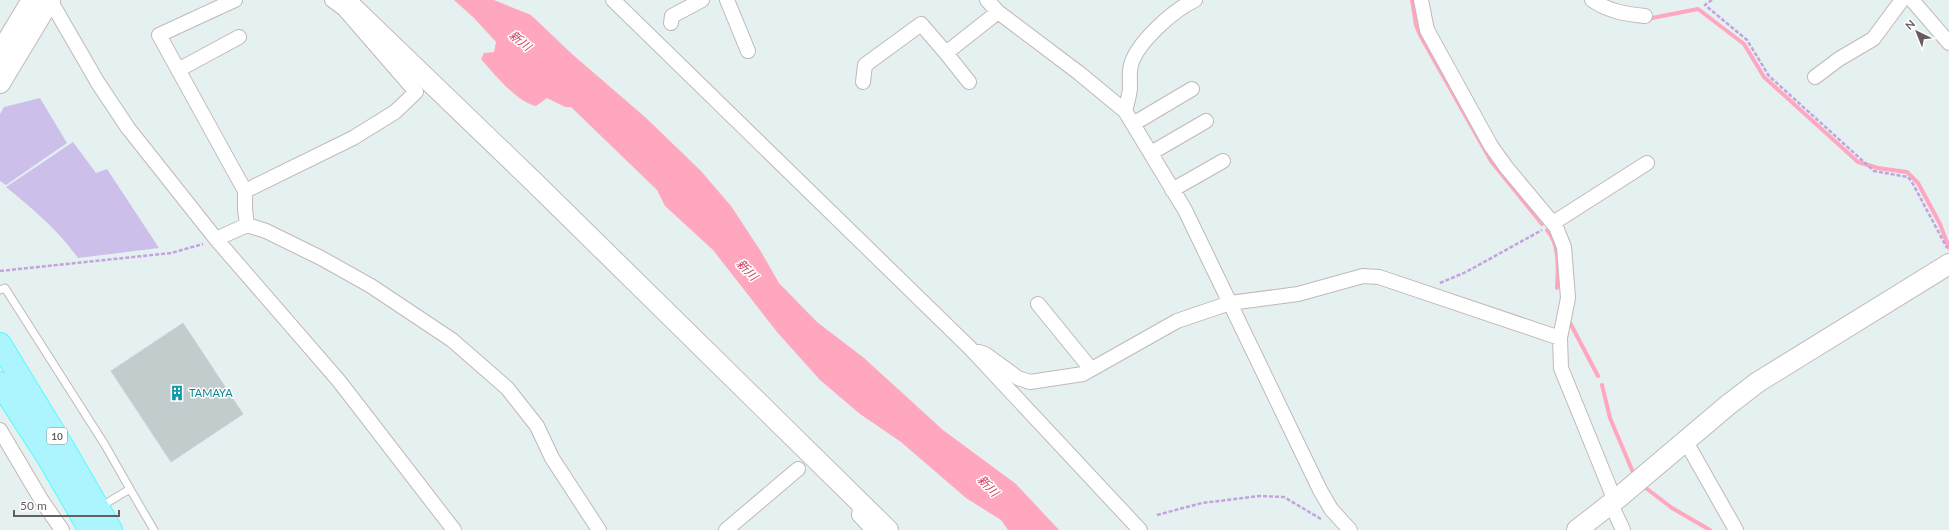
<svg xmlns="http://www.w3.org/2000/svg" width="1949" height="530" font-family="Lato,'Noto Sans JP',sans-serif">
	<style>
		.green { fill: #ccc0ea }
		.water { fill: #ffa7bf }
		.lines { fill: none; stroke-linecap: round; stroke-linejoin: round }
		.stream { stroke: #ffa7bf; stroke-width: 4 }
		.building { fill: #c2cccc; stroke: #c3d6d6 }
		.lane-casing { stroke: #c0b8b9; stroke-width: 9 }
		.street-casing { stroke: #c0b8b9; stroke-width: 16 }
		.secondary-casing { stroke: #c2b9ba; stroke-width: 22 }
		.primary-casing { stroke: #51fdfe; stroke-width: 24 }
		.path { stroke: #c3a2de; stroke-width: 2.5; stroke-dasharray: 4 2; stroke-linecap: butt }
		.lane { stroke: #fff; stroke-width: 7 }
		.street { stroke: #fff; stroke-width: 14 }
		.secondary { stroke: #fff; stroke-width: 20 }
		.primary { stroke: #acf5ff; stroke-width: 22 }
		.labels { text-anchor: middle; stroke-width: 3; stroke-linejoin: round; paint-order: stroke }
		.shield { fill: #fff; stroke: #958e8f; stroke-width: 1 }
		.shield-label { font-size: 10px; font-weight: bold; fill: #675d5f }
		.culture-label { font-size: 11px; fill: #0d838f; stroke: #fff; text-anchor: start }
		.water-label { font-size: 12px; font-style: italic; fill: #cf3d5a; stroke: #fff }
	</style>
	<rect width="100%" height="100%" fill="#e5f0f1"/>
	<path class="green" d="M40 98 67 143 6 185 0 181V114L4 107Z
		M73 142 96 173 107 169 159 248 78 258C58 230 33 209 6 187Z"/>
	<path class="water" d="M454 0H494L531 15 572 54 645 117 701 171 731 206 760 250 779 283 817 322 864 358 943 430 1016 484 1059 530H1008L1001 520 966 498 901 442 860 414 820 380 777 332 713 250 665 206 657 190 571 107H565L547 98 536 106C518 103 493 73 481 59L484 53 494 52 496 42 474 18Z"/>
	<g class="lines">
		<path class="stream" d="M1412 0 1416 25 1420 35 1491 161 1542 224
			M1647 19 1698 9 1744 44 1764 77 1858 162 1878 168 1907 172 1918 183 1940 224 1949 248
			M1547 230C1560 245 1558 269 1557 288
			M1568 319 1598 376
			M1602 385 1610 418 1635 477
			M1642 485 1672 508 1710 530"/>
	</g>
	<path class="building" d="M183 323 243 414 171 462 111 371Z"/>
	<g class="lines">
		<defs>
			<path id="lane" d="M0 290 5 288 105 445 130 489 100 507
				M130 489 154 530"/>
			<path id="street" d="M50 0 98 83 128 128 216 239 339 381 454 530
				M235 0 159 35 245 191
				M613 0 970 348 1140 530
				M727 0 748 51
				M987 0 998 12 1079 73 1125 111 1185 210 1320 490 1331 509 1350 530
				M1421 0 1427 30 1491 146 1506 167 1556 227 1564 247 1568 298 1560 338 1561 368 1615 501
				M1592 0C1608 11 1625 14 1645 16
				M1912 0 1949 43
				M671 23 672 16 702 0
				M946 53 969 82
				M178 70 239 37
				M1815 77 1839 59 1873 39 1902 0
				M863 82 865 65 921 24 946 53 998 12
				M1125 111C1127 104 1129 96 1130 89 1130 81 1129 72 1131 65 1137 42 1175 9 1195 0
				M1133 124 1192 89
				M1151 153 1206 121
				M1172 190 1223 161
				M1553 223 1647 163
				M247 225 266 231 321 258 371 286 452 340 507 388 537 426 552 458 599 530
				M216 239 247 225 245 209V191L353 138 395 112 416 92 344 9 332 0
				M1038 304 1091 369
				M979 352 985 354 1018 378 1030 382 1083 374 1177 321 1230 303 1298 294 1363 276 1379 277 1560 338
				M0 430 42 501 62 530
				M1685 440 1736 530
				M861 503 859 515 873 530
				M1611 504 1623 530
				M726 530 798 469"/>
			<path id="secondary" d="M345 0 535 183 888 530
				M0 53 32 0
				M0 83 50 0
				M1577 530 1618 498 1728 405 1758 382 1949 264"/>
			<path id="primary" d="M0 344 64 449 111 530
				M0 383 49 459 90 530"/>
		</defs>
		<use href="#lane" class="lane-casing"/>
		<use href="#street" class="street-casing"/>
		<use href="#secondary" class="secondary-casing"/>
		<use href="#primary" class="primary-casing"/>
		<path class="path" d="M1712 0 1705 5 1747 40 1769 76 1874 171 1908 177 1913 184 1947 248
			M0 271 171 253 203 244
			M1440 283 1466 272 1542 230
			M1157 515 1202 503 1260 496 1284 497 1321 519"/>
		<use href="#lane" class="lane"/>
		<use href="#street" class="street"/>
		<use href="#secondary" class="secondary"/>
		<use href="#primary" class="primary"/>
	</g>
	<defs>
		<symbol id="building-bare" viewBox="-9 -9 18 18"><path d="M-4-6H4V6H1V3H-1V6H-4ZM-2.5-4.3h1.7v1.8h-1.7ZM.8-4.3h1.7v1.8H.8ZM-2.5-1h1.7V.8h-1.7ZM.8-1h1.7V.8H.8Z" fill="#0f9aa8" stroke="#fff" stroke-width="2.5" paint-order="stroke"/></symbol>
	</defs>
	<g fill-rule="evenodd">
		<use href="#building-bare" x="166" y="382" width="22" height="22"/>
	</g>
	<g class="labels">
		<rect class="shield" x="47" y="428" width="20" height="16" rx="3"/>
		<g class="shield-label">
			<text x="57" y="440">10</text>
		</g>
		<g class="culture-label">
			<text x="189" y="397">TAMAYA</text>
		</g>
		<g class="water-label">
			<text transform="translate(520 41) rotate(39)" y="4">新川</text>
			<text transform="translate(747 270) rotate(46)" y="4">新川</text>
			<text transform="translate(988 486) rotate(46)" y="4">新川</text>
		</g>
	</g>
	<g transform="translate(1917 32) rotate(317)" stroke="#ffffff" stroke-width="3" paint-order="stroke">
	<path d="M0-3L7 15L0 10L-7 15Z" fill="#675d5f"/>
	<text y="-6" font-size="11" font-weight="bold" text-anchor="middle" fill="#675d5f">N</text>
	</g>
	<path d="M14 510v6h105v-6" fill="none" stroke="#675d5f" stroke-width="2"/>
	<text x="20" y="510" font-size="12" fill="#675d5f" stroke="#ffffff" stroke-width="3" paint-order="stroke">50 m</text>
</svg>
